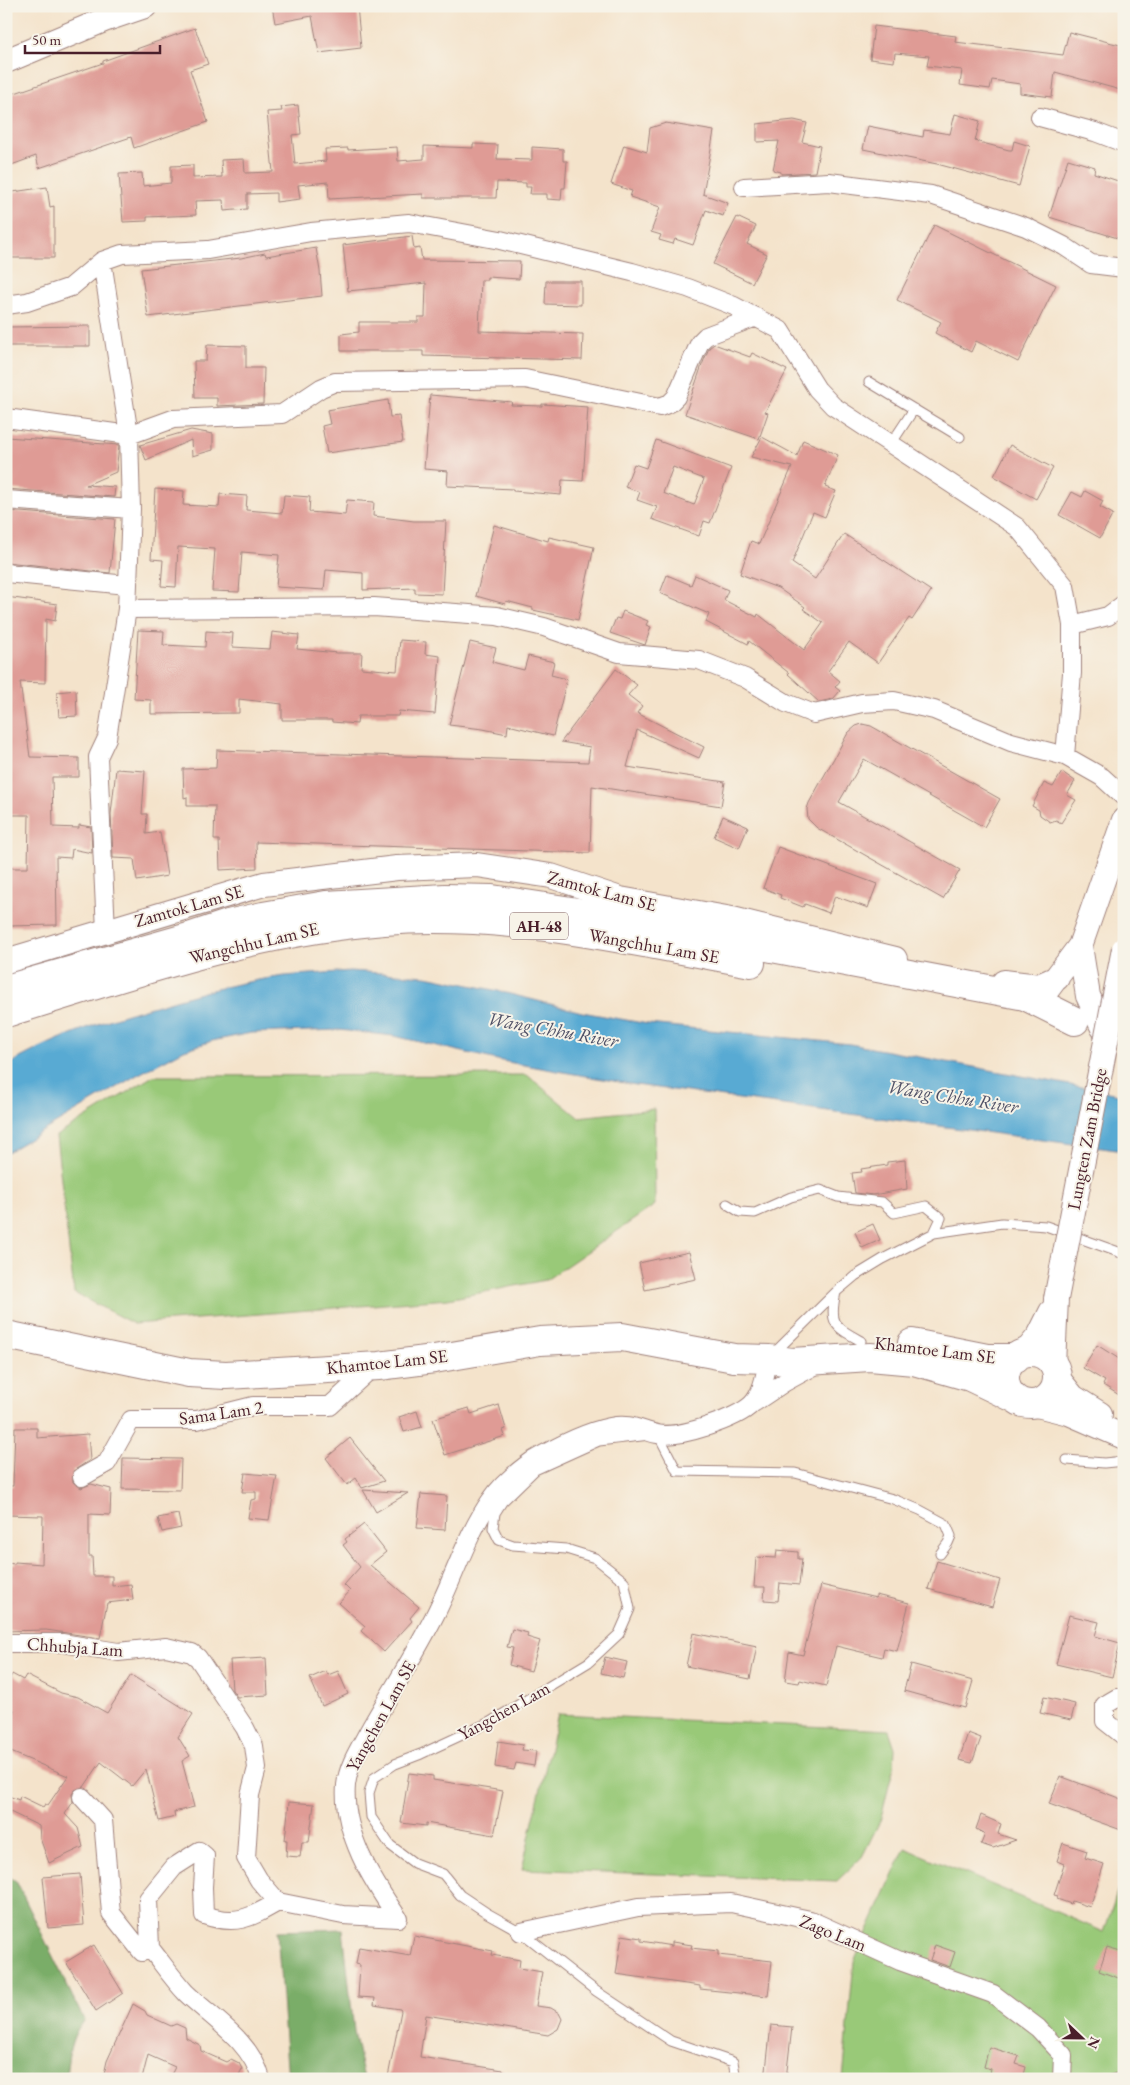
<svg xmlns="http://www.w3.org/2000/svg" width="1130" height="2085" font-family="'EB Garamond',serif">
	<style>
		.green { fill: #99c978; stroke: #727452 }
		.forest { fill: #7aad68; stroke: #62664a }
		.water { fill: #58aad3; stroke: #51647f }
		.building { fill: #df9b95; fill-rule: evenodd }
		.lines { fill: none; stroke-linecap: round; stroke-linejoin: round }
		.service-casing { stroke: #9f817b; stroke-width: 11 }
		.minor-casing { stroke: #9f817b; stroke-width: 20 }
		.secondary-casing { stroke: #9f817b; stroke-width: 26 }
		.primary-casing { stroke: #9f817b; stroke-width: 30 }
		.trunk-casing { stroke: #9f817b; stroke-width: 30 }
		.service { stroke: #fff; stroke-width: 9 }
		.minor { stroke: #fff; stroke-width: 18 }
		.secondary { stroke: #fff; stroke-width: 24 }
		.primary { stroke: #fff; stroke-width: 28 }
		.trunk { stroke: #fff; stroke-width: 28 }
		.secondary-bridge-casing { stroke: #9f817b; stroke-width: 26; stroke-linecap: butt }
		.secondary-bridge { stroke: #fff; stroke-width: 24 }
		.labels { text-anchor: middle; stroke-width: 4; stroke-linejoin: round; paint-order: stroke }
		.shield { fill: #f7f3e8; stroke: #7e5f64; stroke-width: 1 }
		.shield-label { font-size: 16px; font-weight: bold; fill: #4a1f2b }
		.street-label { font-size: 18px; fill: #4a1f2b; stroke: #f7f3e8 }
		.water-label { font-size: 19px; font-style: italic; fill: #4f5066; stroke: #f7f3e8 }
	</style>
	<rect width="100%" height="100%" fill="#f7f3e8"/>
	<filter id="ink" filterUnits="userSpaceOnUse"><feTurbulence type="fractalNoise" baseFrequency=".02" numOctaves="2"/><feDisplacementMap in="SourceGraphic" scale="10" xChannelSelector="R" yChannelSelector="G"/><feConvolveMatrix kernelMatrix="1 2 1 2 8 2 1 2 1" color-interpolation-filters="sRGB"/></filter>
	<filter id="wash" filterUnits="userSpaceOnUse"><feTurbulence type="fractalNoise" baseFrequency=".0096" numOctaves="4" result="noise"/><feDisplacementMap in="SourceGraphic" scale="20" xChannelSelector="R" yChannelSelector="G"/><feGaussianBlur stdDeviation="1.12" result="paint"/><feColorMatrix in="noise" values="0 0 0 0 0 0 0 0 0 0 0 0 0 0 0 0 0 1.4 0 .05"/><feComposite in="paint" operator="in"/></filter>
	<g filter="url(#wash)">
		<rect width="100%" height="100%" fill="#f4e3cb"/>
		<path class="green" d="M527 1075 578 1117 654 1109 655 1205 546 1280 448 1299 134 1324 74 1293 56 1136 153 1076Z
			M558 1714 889 1730 895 1748 894 1766 880 1821 862 1857 837 1881 522 1869Z
			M905 1848 1104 1932 1124 1872V2079H843L854 1961Z"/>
		<path class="forest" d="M6 1875 16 1881 84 2020C70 2037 68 2057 66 2079H6Z
			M343 1929 354 2031 364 2079H288L277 1931Z"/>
		<path class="water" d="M350 971 426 976 494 990 582 1012 648 1024 850 1044 1124 1095V1151L636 1085 502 1061 394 1036 339 1030 251 1033 212 1041 184 1050 137 1075 6 1153V1066C55 1037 107 1019 162 1004 202 992 243 981 285 976 306 974 328 973 350 971Z"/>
		<g id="blocks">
			<path class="building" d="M272 6H357L361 48 319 53 312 16 275 23Z
				M874 26 956 36 955 42 1063 55 1069 32 1124 46V91L1055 72 1052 97 1020 93V84L992 80 990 89 960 85 962 70 927 66 929 56 895 53 894 62 870 59Z
				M195 28 208 64 190 70 208 122 134 148 131 137 39 168 36 156 6 167V96L103 63V61Z
				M298 105 301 134 292 135 295 164 326 161 325 149 348 148V150L397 147 398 161 424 159V146L473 148V144L498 145 497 159 532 160V147L563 149V161H567L565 188H562L561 200 547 199V194H530L531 187H526V183L497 182 496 198H423V194L329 199 328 182 298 185 300 199 276 202V193L247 194V209L224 211 223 200 195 201 196 215 147 217V221L123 222 119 174 142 173 143 186 171 183V166L193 165V178L222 177 221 160 244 159 245 173 273 172 267 112 282 111 281 107Z
				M955 114 980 121 975 141 1009 150H1012L1014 141 1030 146 1019 186 937 164 863 149 868 126 923 137 924 130 950 134Z
				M794 120 807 123 802 142 820 146 815 172 781 174V172L773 170 779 141 757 142V124Z
				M666 123 714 131 703 194 728 203 723 216 706 210 693 245 675 239 673 244 659 240 661 235 651 232 660 207 630 197 632 191 611 184 624 145 647 152 650 128Z
				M1068 159 1095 167 1094 173 1124 183V240L1049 217Z
				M47 187 50 207 54 206V258H6V228H8L6 193Z
				M737 217 756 226 747 244 767 254 752 283 713 264Z
				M934 225 1056 285 1018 362 976 341 971 352 935 333 941 322 897 300Z
				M412 236 414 249 420 248 422 260 520 261 519 279 487 277V280H481L479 331 583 334 582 360 423 356V351H341V334L359 332V322H418V317H425L426 283 348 291 343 245Z
				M316 248 320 271 322 296 148 317 141 269 241 258 265 253 266 256Z
				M546 281H581V305L545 304Z
				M90 326V346H6V327Z
				M714 344 750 357 752 353 787 370 765 412 768 413 759 439 685 414 702 365 709 348Z
				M207 345 246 346V368H264L263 404 217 406V398H195L194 361H206Z
				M430 395 512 402 511 405 542 406V404L588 407 583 481 562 480 561 495 513 491V489L447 486 448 471 424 469Z
				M388 400 390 417 399 416 403 442 327 453 322 426 330 424 327 410Z
				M191 430 213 434V450L192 456 191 440 146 460 140 445Z
				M6 437 119 445 116 472 86 485 115 487 114 497 6 489Z
				M762 437 797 456 803 440 838 455 825 487 836 491 825 517 813 512 792 563 815 579 844 534 931 591 912 620 909 618 878 663 849 642 828 671 840 681 835 687 840 691 833 699 819 702 788 674 789 673 749 641 748 644 706 622 709 614 660 593 667 575 691 585 695 575 728 590 724 600 757 617 758 614 804 650 823 623 803 609 805 607 778 588 740 574 751 541 759 544 792 467 751 457Z
				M656 440 731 468 710 523 704 521 699 536 652 519 657 507 637 500 640 492 625 487 634 464 646 468ZM673 467 704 479 694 505 663 493Z
				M1010 445 1053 468 1036 499 994 476Z
				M155 489 184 491 183 505 219 507 220 494 247 496 246 510 282 513 284 495 310 497 309 512 345 515 347 500 374 502 373 516 414 521H446L442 594 415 593V588L363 590V573L326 570 324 590 276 587 279 555 242 552 239 592 212 591 215 549 178 547 176 587 161 586 163 560 151 559Z
				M1085 491 1103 501 1100 507 1113 514 1100 538 1059 515 1072 492 1082 497Z
				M6 511 115 519 110 573 6 562Z
				M494 525 548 541 549 537 594 547 578 620 533 610V608L506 601 505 604 476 596Z
				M6 597 57 604 55 621 46 619 45 683 20 682 30 757 79 758V777H52L53 827 79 828V825L91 827 92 853 72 849 71 858 56 857 57 925 6 926V868H28L29 815H7Z
				M623 611 648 621 646 625 651 627 645 645 610 633 616 618 620 619Z
				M138 630 164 631 163 645 205 647 206 631 233 633 232 647 270 649 272 632 299 635 297 649 337 653H362L361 668 397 671 400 640 426 642 425 654 440 656 435 714 399 711 398 716H358L357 724 332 722V720H282V704L239 699V713L151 714V700L134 699Z
				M470 642 496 648 492 662 524 670 528 656 554 662 551 675 567 679 553 736 508 725 507 734 483 729 449 725Z
				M616 669 637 685 628 695 642 706 637 713 704 747 699 758 637 730 627 767 725 782 721 806 592 786 590 853 256 842 257 868 220 870 219 840H214L215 806H187V797L184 798 183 769 216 768 217 750 588 762 590 747 561 742Z
				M76 690 77 716 59 717 57 692Z
				M862 724 871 726 1000 799 984 827 864 759 839 802 960 870 943 899 817 828 808 819 807 809 809 803 848 733 856 726Z
				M116 769 145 771 142 814H147L146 834 160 832 167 876 137 881 134 859 113 858 111 814Z
				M1062 772 1075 781 1067 795 1076 800 1061 823 1056 820 1050 822 1040 815 1039 810 1032 806 1044 783 1053 787Z
				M723 816 748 827 739 848 714 837Z
				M778 847 877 884 868 908 835 896 829 913 805 904 803 907 780 898 781 895 763 888Z
				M905 1160 907 1189 873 1195 855 1193 852 1173 862 1172 861 1169 887 1165V1162Z
				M873 1224 880 1240 862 1248 855 1232Z
				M689 1252 696 1279 645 1290 639 1263Z
				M1097 1345 1124 1362V1398L1103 1385 1105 1381 1083 1368Z
				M499 1405 506 1429 503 1430 505 1436 445 1455 433 1419 469 1408 471 1414Z
				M417 1411 422 1427 404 1432 399 1417Z
				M15 1428H37V1438L88 1434 90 1460 73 1471V1482L81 1488 91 1484 111 1489 110 1515 89 1514V1556H92L93 1576H112V1586L131 1584 133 1600 107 1603 100 1638 46 1630 6 1631V1563L15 1564V1562L42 1564 43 1516 6 1515V1486H13Z
				M350 1438 384 1481 362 1488 356 1478 347 1485 326 1458Z
				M123 1458 181 1459 180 1490 122 1489Z
				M245 1473 277 1476 269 1520 248 1518 251 1500 256 1499V1492H242Z
				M363 1490 408 1493 376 1512Z
				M421 1494 447 1496 445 1530 417 1528Z
				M178 1514 181 1528 162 1532 158 1518Z
				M364 1524 386 1552 370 1565 419 1607 410 1618 412 1621 384 1652 361 1631 365 1626 339 1603 350 1591 344 1585 360 1567 343 1545 347 1542 345 1539Z
				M777 1550 798 1552V1559H802L799 1585 780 1583 778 1601 764 1600 765 1587H754L756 1557 776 1558Z
				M937 1561 1000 1580 992 1607 928 1589Z
				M821 1585 876 1598V1595L909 1603 897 1651 884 1648 882 1657 836 1646 826 1686 800 1680 799 1683 785 1681 789 1652 803 1655Z
				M1069 1615 1099 1622 1095 1636 1120 1643 1112 1677 1056 1664Z
				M512 1629 528 1633 527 1637 540 1641 531 1671 509 1665 513 1648 507 1647Z
				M693 1633 757 1646 750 1679 686 1666Z
				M605 1657 627 1662 623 1678 601 1673Z
				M266 1658 268 1695 237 1697 232 1690 230 1660Z
				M911 1664 973 1681 965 1708 904 1691Z
				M326 1671 328 1675 338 1671 348 1694 322 1706 310 1678Z
				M12 1674 23 1680 26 1675 61 1693 78 1697 107 1713 131 1675 193 1714 178 1737 190 1756 182 1761 194 1807 174 1812 175 1817 159 1821 146 1769 132 1786 101 1762 84 1787 75 1790 72 1794 73 1802 65 1814 78 1828 83 1847 49 1863 40 1838 39 1826 6 1810V1795L19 1800 20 1796 43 1807 45 1804 48 1805 68 1776 6 1750V1729L14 1710 6 1706V1687Z
				M1044 1697 1075 1704 1071 1720 1040 1713Z
				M968 1733 981 1738 972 1763 959 1760Z
				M498 1741 523 1745 522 1750 536 1751 534 1766 516 1763 514 1770 495 1767Z
				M409 1773 433 1776V1780L503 1791 494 1835 426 1823V1826L401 1823Z
				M1060 1776 1124 1800V1831L1049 1804Z
				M289 1802 314 1804 309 1842H302L300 1857 286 1856 287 1840H285Z
				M981 1815 1001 1824 998 1834 1016 1840 993 1848 981 1844 985 1834 976 1829Z
				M1063 1843 1087 1851 1085 1858 1104 1864 1090 1907 1072 1901 1071 1904 1057 1899 1058 1896 1054 1895 1064 1864 1057 1861Z
				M80 1874 84 1925 48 1928 43 1877Z
				M622 1935 641 1938V1941L672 1946V1942L692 1945 691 1948 718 1951V1955L772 1961 768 1996 700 1989V1986L616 1974Z
				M414 1936 493 1951 492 1955 520 1960 519 1968 542 1972 536 2006 551 2008 559 2013 562 2019 558 2029 548 2035 426 2015 420 2057 503 2070V2079L388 2077 401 2011 400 2009 374 2005 375 1998 358 1997 360 1965 356 1964 359 1947 410 1956Z
				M94 1945 123 1993 96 2011 66 1962Z
				M935 1945 955 1952 950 1967 930 1960Z
				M1107 1947 1124 1952V1980L1099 1971Z
				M133 2004 145 2011 147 2015 171 2026 176 2024 185 2028 186 2038 200 2045 201 2051 226 2062 231 2059 239 2063 242 2069 237 2079H179L171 2075 175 2067 148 2055 142 2079H103L107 2061Z
				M771 2025 792 2027 786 2079H765Z
				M989 2047 1019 2056 1016 2064 1026 2067 1023 2079H989L991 2069 984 2067Z"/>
		</g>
	</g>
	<g filter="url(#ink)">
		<use href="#blocks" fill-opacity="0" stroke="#9f817b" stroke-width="1"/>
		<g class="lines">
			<defs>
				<path id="service" d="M869 382 960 437
					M891 444 914 409
					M727 1204 740 1212 755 1213 791 1197 820 1190 838 1197 882 1202 894 1213 926 1206 941 1218 934 1233
					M836 1292C829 1324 834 1326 861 1341
					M772 1355 836 1292 855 1276 883 1259 934 1233 1002 1223 1046 1226 1124 1254
					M1067 1460 1104 1463 1124 1461
					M732 2079 735 2073 733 2062 671 2041 596 1991 521 1932 487 1913 460 1895 443 1874 414 1863 390 1845 371 1817 369 1793 374 1778 395 1764 421 1754 490 1722 589 1662 619 1634 630 1609 624 1581 595 1558 566 1549 513 1545 499 1540 493 1528 495 1513 502 1502 535 1470 599 1441 658 1434 677 1471 795 1473 893 1499 920 1510 946 1524 951 1536 948 1543 940 1554
					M1114 2079 1124 2076"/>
				<path id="minor" d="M1040 117 1095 132 1124 143
					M744 187 829 182 931 195 1026 227 1064 246 1091 264 1124 268
					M102 261 129 435 131 509 127 609 107 738 98 757 106 931
					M6 305 27 302 71 287 102 261 122 254 208 250 311 232 409 223 500 240 632 272 688 288 734 306 780 330 817 389 833 406 1017 527 1065 586 1072 625V673L1065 756
					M6 418 129 435 173 419 282 414 321 388 335 382 525 379 660 407 670 403 676 397 700 342 706 336 756 317
					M6 500 131 509
					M6 573 127 585
					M127 609 374 607 497 616 544 627 619 653 699 660 745 678 786 703 814 714 862 703 894 701 934 710 1011 742 1065 756 1102 777 1124 797
					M1072 625 1108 616 1124 604
					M755 1402 785 1382 816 1365
					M82 1477 107 1463 131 1420H197L253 1406H330L374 1366
					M6 1643H62L118 1652 166 1647 192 1653 198 1658 245 1728 254 1746 257 1768 250 1795 246 1858 259 1880 278 1902
					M1124 1699 1117 1698 1105 1705V1721L1124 1736
					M82 1797 103 1820 111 1913 142 1952 150 1948 148 1899 174 1867 199 1851 205 1856 203 1887 204 1915C236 1926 250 1918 278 1902L343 1915 398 1918C372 1880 342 1833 346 1785 348 1765 361 1746 370 1729 392 1690 416 1653 436 1613 455 1575 467 1534 491 1500 500 1486 518 1471 532 1461 554 1448 585 1432 610 1427 631 1423 639 1430 657 1434 678 1439 737 1419 752 1404 763 1393 765 1373 769 1359
					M521 1932 638 1907 731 1903 810 1920 900 1961 993 1994 1038 2028 1063 2055 1062 2079
					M150 1948C162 1963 173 1979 186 1993 212 2018 252 2042 261 2079"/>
				<path id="secondary" d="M6 61 104 20 145 6
					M1080 946 1088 996 1103 1028
					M6 961 264 884 397 868 477 865 551 876 620 899 732 919 895 959
					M1004 982 1039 986 1057 978
					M1047 990 1080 946 1124 820
					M1025 1353 1039 1336 1051 1312
					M1053 1365 1056 1299
					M1056 1376 1073 1397 1100 1414
					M1033 1404 1069 1413 1124 1437"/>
				<path id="primary" d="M6 1335 189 1373 226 1375 379 1366 434 1359 540 1341 622 1337 734 1358 769 1359 792 1362 870 1357 914 1361 970 1377 1014 1398
					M912 1343 987 1358H1016
					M1005 1378a26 26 0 1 1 52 0a26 26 0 1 1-52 0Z"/>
				<path id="trunk" d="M6 989 189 937 228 924 263 916 326 905 445 898 492 899 604 916 1025 996 1075 1021
					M6 1013C130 975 254 931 384 921 507 911 630 941 751 963"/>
			</defs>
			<use href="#service" class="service-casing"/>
			<use href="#minor" class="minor-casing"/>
			<use href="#secondary" class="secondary-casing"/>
			<use href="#primary" class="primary-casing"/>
			<use href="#trunk" class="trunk-casing"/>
			<use href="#service" class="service"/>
			<use href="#minor" class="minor"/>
			<use href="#secondary" class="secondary"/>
			<use href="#primary" class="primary"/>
			<use href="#trunk" class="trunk"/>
			<defs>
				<path id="secondary-bridge" d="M1056 1299 1124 949"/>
			</defs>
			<use href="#secondary-bridge" class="secondary-bridge-casing"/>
			<use href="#secondary-bridge" class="secondary-bridge"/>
		</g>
	</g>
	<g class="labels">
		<rect class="shield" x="510" y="912.5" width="58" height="27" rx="4"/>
		<g class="shield-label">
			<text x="539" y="932">AH-48</text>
		</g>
		<g class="street-label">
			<text transform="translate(602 891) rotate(15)" y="6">Zamtok Lam SE</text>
			<text transform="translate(189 906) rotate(-16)" y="6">Zamtok Lam SE</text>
			<text transform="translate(254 943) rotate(-13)" y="6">Wangchhu Lam SE</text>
			<text transform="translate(654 946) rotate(10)" y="6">Wangchhu Lam SE</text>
			<text transform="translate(1087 1139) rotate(-79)" y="6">Lungten Zam Bridge</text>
			<text transform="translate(935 1350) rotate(7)" y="6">Khamtoe Lam SE</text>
			<text transform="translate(387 1362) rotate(-6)" y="6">Khamtoe Lam SE</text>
			<text transform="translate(221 1413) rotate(-8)" y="6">Sama Lam 2</text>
			<text transform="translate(75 1647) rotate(4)" y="6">Chhubja Lam</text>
			<text transform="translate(504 1711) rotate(-29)" y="6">Yangchen Lam</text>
			<text transform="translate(381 1716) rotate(-61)" y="6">Yangchen Lam SE</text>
			<text transform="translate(833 1933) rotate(22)" y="6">Zago Lam</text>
		</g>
		<g class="water-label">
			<text transform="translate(553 1029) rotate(10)" y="7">Wang Chhu River</text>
			<text transform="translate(953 1096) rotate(9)" y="7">Wang Chhu River</text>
		</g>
	</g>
	<rect width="1130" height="2085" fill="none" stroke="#f7f3e8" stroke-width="25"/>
	<g transform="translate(1082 2038) rotate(112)" stroke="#f7f3e8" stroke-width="4" paint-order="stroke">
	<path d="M0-4L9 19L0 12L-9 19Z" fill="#4a1f2b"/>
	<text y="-8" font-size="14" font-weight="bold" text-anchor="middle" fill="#4a1f2b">N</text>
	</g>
	<path d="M25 45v8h135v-8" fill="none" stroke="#4a1f2b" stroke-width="2.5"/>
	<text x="32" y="45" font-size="15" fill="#4a1f2b" stroke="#f7f3e8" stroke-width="4" paint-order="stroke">50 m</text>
</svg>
